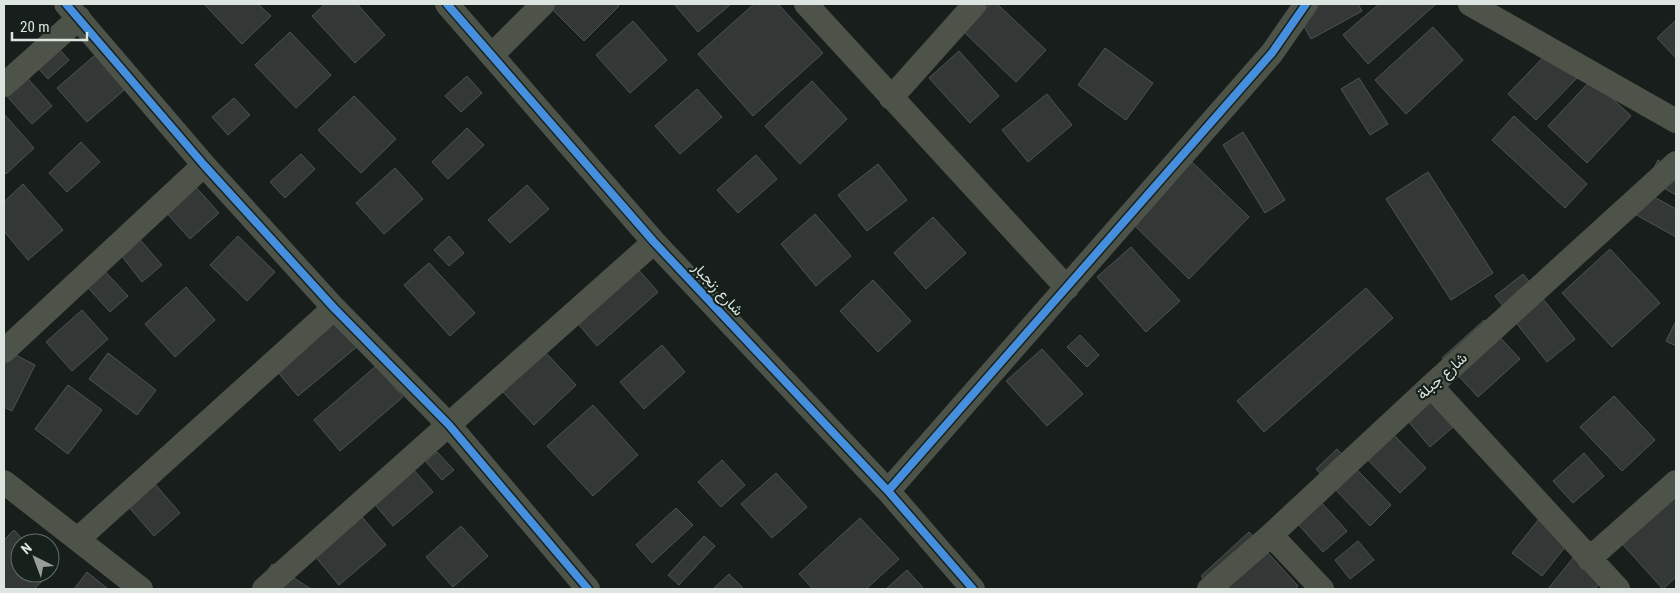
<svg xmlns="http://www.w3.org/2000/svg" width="1680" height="593" font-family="'Roboto Condensed',Vazirmatn,sans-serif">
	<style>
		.building { fill: #333837; stroke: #4e5453 }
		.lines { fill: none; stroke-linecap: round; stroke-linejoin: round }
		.minor { stroke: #4e5349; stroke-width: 24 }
		.cycleway-casing { stroke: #15211a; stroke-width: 11 }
		.cycleway { stroke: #468fdf; stroke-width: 8 }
		.labels { text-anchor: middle; stroke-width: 4.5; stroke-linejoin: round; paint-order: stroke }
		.street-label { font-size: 15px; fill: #dde5e0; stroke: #15211a }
	</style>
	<rect width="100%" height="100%" fill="#181e1b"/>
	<path class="building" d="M204 4H258L271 16 242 44Z
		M325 4H357L385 35 355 63 312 16Z
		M547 4H617L619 6 584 41Z
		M674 4H731L698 32Z
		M754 4H778L823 53 753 116 698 54Z
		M990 4H997L1046 50 1016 82 964 32Z
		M1292 4H1358L1362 11 1311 39Z
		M1379 4H1436L1368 64 1343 35Z
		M1676 20V58L1657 38Z
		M633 21 667 60 630 93 596 55Z
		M1433 27 1463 60 1406 114 1375 80Z
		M290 32 331 75 296 108 255 65Z
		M48 37 69 60 48 79 27 56Z
		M1553 47 1581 74 1536 120 1508 94Z
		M1105 48 1153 83 1126 120 1078 85Z
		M100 51 130 85 87 122 57 88Z
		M959 51 999 96 970 123 929 78Z
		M16 65 52 106 32 124 4 93Z
		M467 76 482 93 461 112 445 96Z
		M1359 78 1388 124 1370 135 1341 89Z
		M1592 79 1631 116 1587 163 1548 126Z
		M812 81 847 119 800 164 765 126Z
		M697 89 722 117 680 154 655 126Z
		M1047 94 1072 125 1028 162 1002 130Z
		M354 96 396 139 361 173 318 130Z
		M234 98 250 115 228 135 212 117Z
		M4 114 34 148 6 174 4 171Z
		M1514 116 1587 184 1565 208 1492 140Z
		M467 128 484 145 448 179 432 162Z
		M1243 132 1285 200 1265 213 1223 145Z
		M81 142 100 162 67 192 49 173Z
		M301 154 315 169 285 198 270 182Z
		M756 155 777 179 738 213 717 190Z
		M1658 160 1676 171V195L1648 179Z
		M1191 161 1249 217 1189 279 1131 222Z
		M878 164 907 200 867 231 838 195Z
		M395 168 423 199 384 234 356 203Z
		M1428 172 1493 273 1451 300 1386 199Z
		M185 175 219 213 190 239 156 201Z
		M23 184 63 230 28 260 4 231V202Z
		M527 185 549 209 510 243 488 220Z
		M1643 191 1676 209V237L1631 212Z
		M815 214 851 256 816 286 781 244Z
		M933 217 966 253 926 289 894 253Z
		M136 235 162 265 142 282 117 250Z
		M238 236 275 272 247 301 210 265Z
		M449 236 464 253 449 266 434 250Z
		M1131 247 1180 301 1146 332 1097 277Z
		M1610 249 1660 303 1612 347 1562 293Z
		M629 259 658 292 597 346 568 312Z
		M429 263 475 313 450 336 404 285Z
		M99 265 128 296 110 312 82 281Z
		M1523 274 1575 339 1547 362 1495 296Z
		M873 280 911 321 878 352 840 311Z
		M186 287 215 320 175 357 145 324Z
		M1366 288 1393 318 1264 432 1237 401Z
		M82 310 108 339 72 371 46 342Z
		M336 318 359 345 298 396 275 369Z
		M1484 320 1520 359 1478 397 1442 358Z
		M1676 321V346L1666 341Z
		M1080 335 1099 355 1087 367 1067 347Z
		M531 337 576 385 534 425 488 376Z
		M662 345 685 372 644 409 620 382Z
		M4 349 35 365 12 411 4 407Z
		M1042 349 1083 394 1047 426 1006 381Z
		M108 353 156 390 137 415 89 379Z
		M376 366 403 397 340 451 314 420Z
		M68 385 102 410 68 454 35 429Z
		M1425 395 1453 427 1430 447 1402 414Z
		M1614 396 1655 440 1622 471 1580 427Z
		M593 405 638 455 593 496 547 446Z
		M1391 432 1426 468 1400 493 1365 457Z
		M1337 449 1391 505 1370 526 1316 469Z
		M437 452 454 470 442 480 426 462Z
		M1584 453 1604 476 1573 503 1553 481Z
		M722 460 745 485 721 507 698 482Z
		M406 461 433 492 393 526 367 495Z
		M776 473 807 507 772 538 741 504Z
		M148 476 180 513 154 536 121 498Z
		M1312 492 1347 531 1323 552 1288 513Z
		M1676 497V577L1663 589 1615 536Z
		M676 508 693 525 652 563 636 545Z
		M356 510 386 545 339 585 309 549Z
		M860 518 899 559 866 589H813L799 574Z
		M1539 519 1569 542 1542 576 1512 553Z
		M461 526 488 556 453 587 426 557Z
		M14 530 26 543H20V573H50V568L53 571 34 589H4V540Z
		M1249 532 1298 586 1295 589H1213L1201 576Z
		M704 536 715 546 679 585 668 575Z
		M1358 541 1374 560 1350 579 1335 560Z
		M1573 558 1601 581 1595 589H1548Z
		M272 564 311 589H264L258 585Z
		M907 570 924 589H886Z
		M87 572 108 589H74Z
		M729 574 744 589H713Z"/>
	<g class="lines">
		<path class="minor" d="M66 4 204 165 334 308 449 425 588 589
			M447 4 654 242 888 491 973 589
			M806 4 1067 288
			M1470 4 1676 121
			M492 55 543 4
			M4 85 79 18
			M891 98 975 4
			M4 351 204 165
			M1431 386 1618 589
			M4 482 141 589
			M888 491 1272 53 1306 4
			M1271 535 1322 589
			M78 539 334 308
			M1589 559 1676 482
			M264 589 654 242
			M1209 589 1271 535 1431 386 1676 163"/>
		<defs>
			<path id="cycleway" d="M66 4 204 165 334 308 449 425 588 589
				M447 4 654 242 888 491 973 589
				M888 491 1272 53 1306 4"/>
		</defs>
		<use href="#cycleway" class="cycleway-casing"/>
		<use href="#cycleway" class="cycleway"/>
	</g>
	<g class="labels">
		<g class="street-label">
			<text transform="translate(718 289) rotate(47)" y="5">شارع زنجبار</text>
			<text transform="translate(1442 376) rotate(-42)" y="5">شارع جبلة</text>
		</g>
	</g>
	<rect width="1680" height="593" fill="none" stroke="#dde5e0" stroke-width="10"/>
	<g transform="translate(35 558) rotate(318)"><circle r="24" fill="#15211a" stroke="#656f69"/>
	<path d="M0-4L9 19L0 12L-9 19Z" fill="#989f9b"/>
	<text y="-8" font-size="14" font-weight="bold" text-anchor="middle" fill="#dde5e0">N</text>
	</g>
	<path d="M12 32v8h75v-8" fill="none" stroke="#dde5e0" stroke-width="2.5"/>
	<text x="20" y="32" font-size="15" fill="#dde5e0" stroke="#15211a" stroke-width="4" paint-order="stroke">20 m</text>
</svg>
